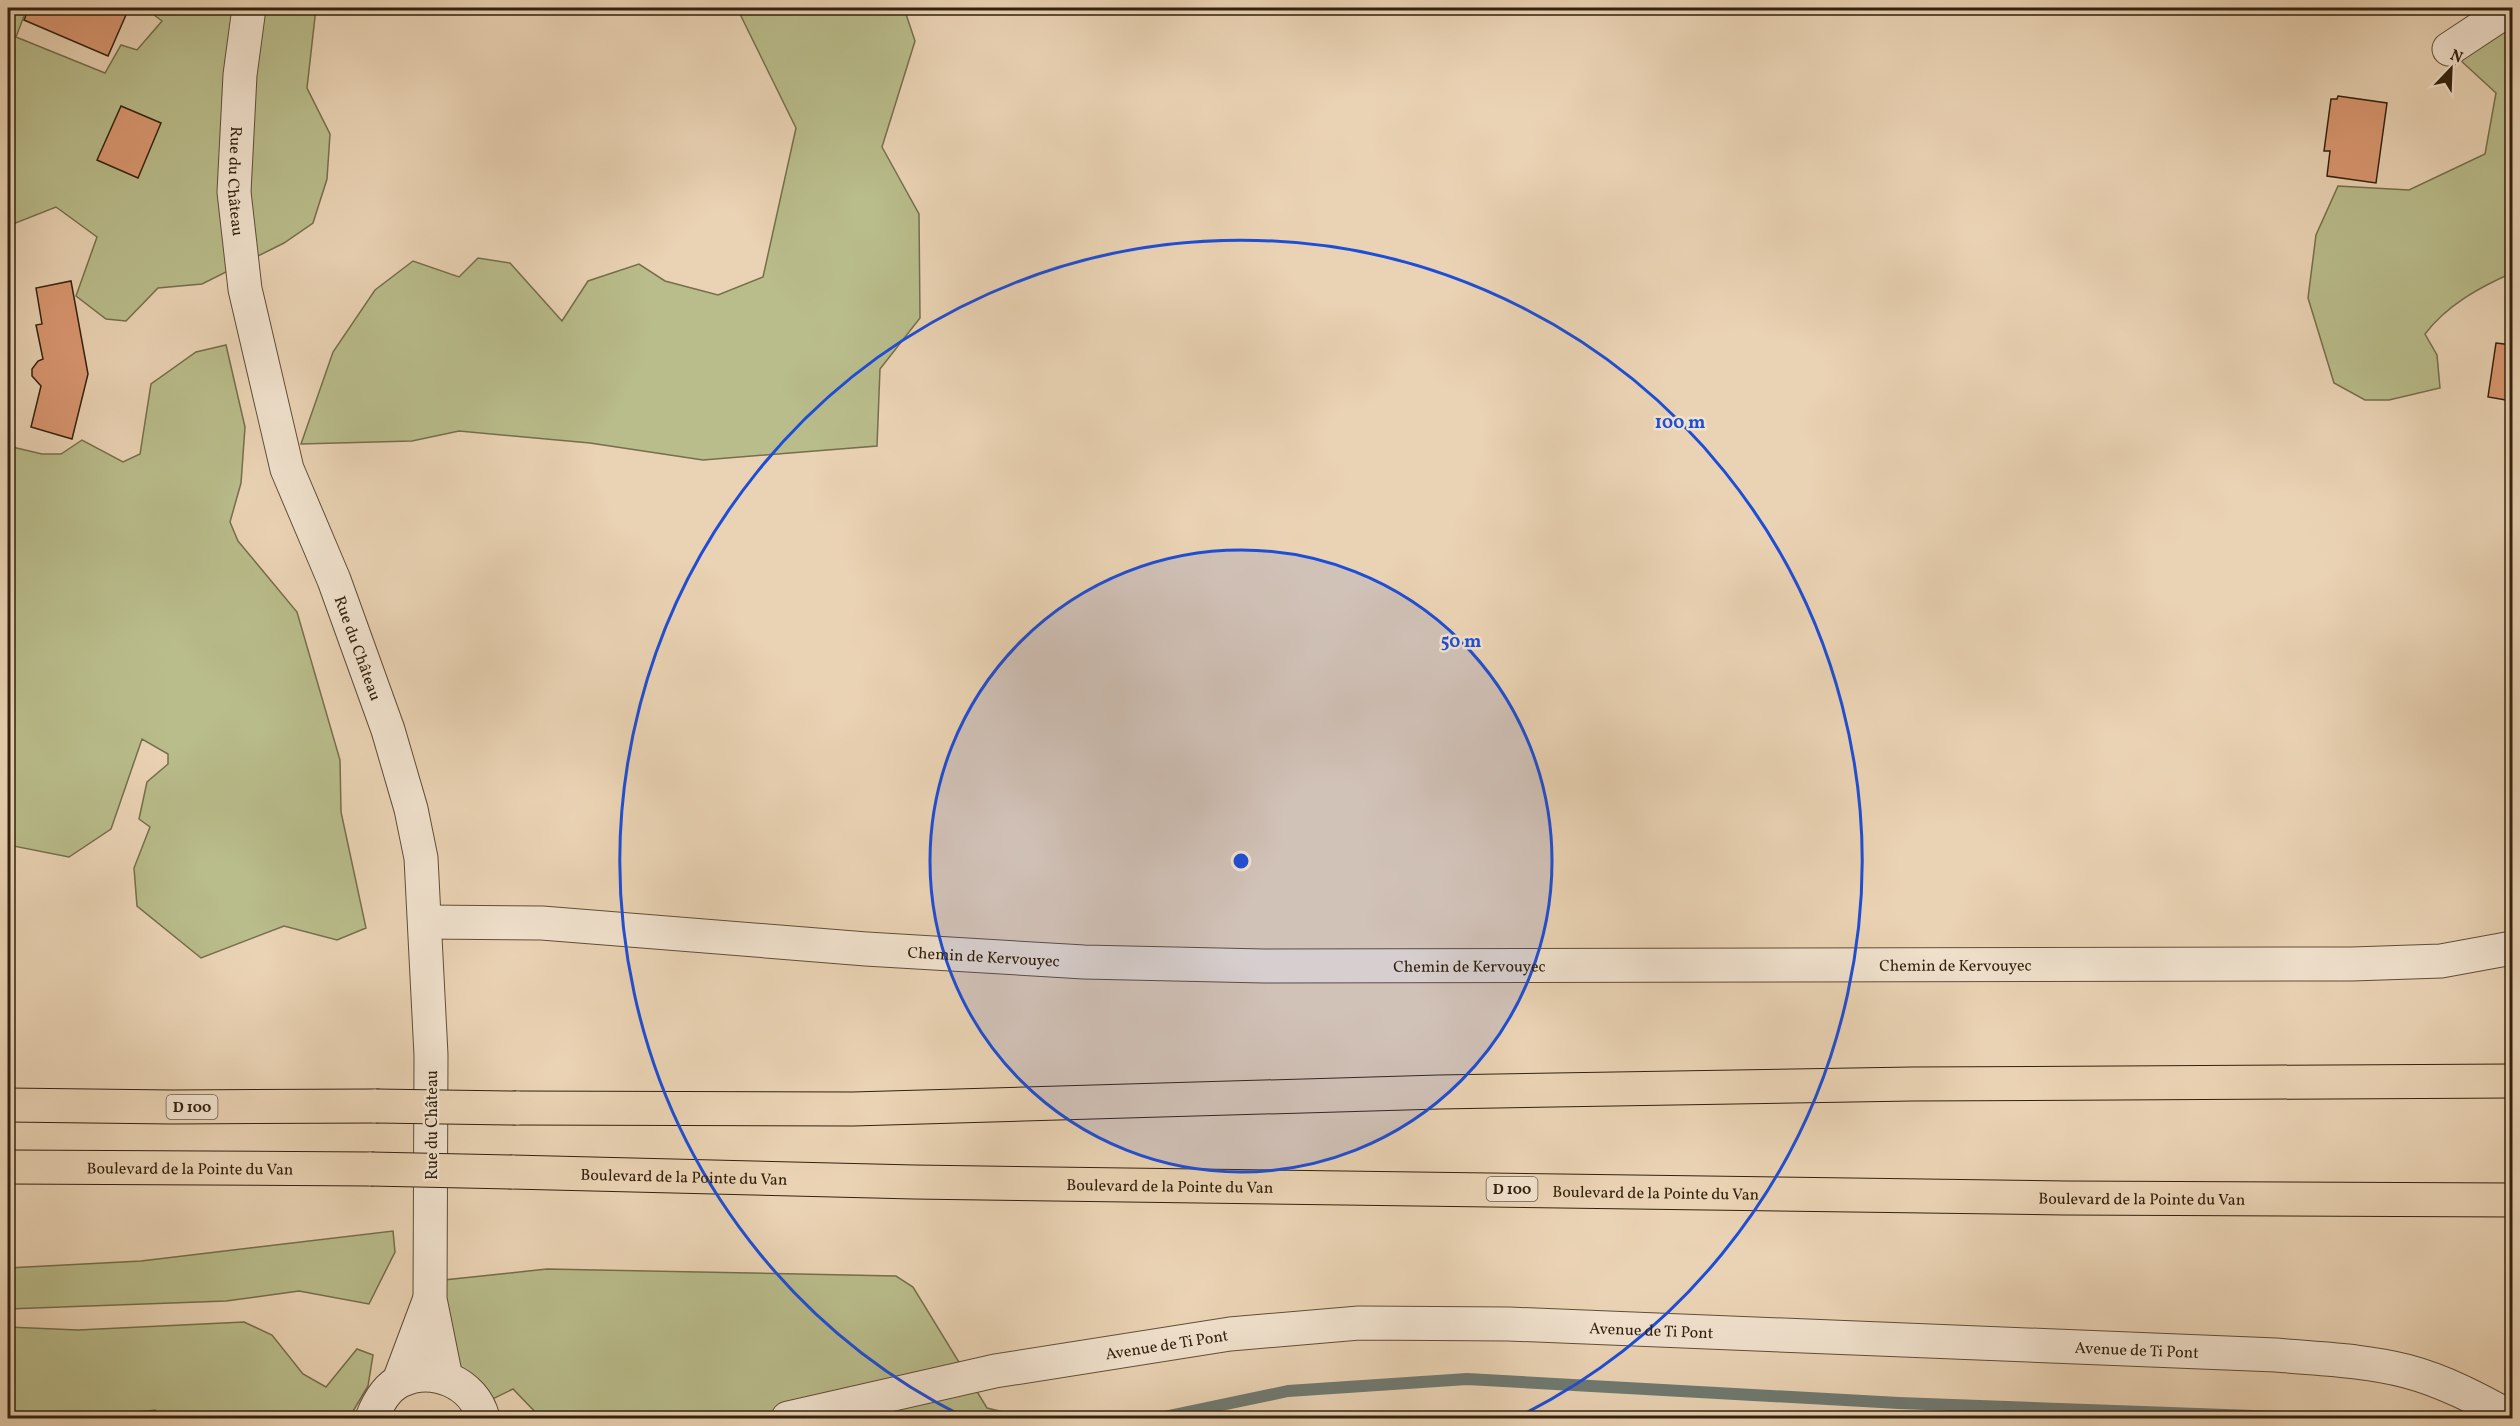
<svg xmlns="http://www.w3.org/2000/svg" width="2520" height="1426" font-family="Vollkorn,serif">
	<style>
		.green { fill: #b9bc8b; stroke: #766e4c; stroke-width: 1.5 }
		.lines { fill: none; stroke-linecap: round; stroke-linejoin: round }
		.stream { stroke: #707a72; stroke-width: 12 }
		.building { fill: #da9771; stroke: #32210e; stroke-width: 1.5 }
		.minor-casing { stroke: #604e38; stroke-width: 35 }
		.highway-casing { stroke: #32210e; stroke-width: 35 }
		.minor { stroke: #f1e2ce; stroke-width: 33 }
		.highway { stroke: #ead3b4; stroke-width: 33 }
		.highway-bridge-casing { stroke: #32210e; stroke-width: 35; stroke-linecap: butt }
		.highway-bridge { stroke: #ead3b4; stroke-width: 33 }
		.ring { fill: none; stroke: #1d4ed8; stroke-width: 3 }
		.labels { text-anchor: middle; stroke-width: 5; stroke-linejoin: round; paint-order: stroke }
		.shield { fill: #f1e2ce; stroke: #6b5b48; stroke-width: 1.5 }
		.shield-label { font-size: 15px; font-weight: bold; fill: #32210e }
		.street-label { font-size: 16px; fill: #32210e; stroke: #f1e2ce }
		.centre { fill: #1d4ed8; stroke: #f1e2ce; stroke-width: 3 }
		.ring-label { font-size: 18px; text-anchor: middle; font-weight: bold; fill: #1d4ed8; stroke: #f1e2ce; stroke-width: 5; stroke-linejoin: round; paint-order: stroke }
	</style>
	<rect width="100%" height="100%" fill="#ead3b4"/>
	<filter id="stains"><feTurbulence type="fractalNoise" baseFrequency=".00333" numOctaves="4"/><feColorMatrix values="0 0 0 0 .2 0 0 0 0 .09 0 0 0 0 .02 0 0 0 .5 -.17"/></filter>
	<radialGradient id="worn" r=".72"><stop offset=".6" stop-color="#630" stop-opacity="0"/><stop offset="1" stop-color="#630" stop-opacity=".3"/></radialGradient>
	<path class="green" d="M8 8H27L16 37 105 73 121 45 137 50 162 21 145 8H316L307 88 330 134 327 179 313 223 284 243 202 284 158 288 126 321 106 319 76 296 97 237 56 207 8 226Z
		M737 8H904L915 41 882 147 919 214 920 318 880 369 877 446 703 460 590 443 459 431 412 441 301 444 333 352 375 290 413 261 459 277 478 258 510 263 562 321 588 281 639 264 665 281 718 295 763 277 796 128Z
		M2509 29 2512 36V273C2480 287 2447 305 2425 334L2437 355 2440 388 2389 400H2365L2334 383 2308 298 2316 235 2338 186 2409 190 2485 154 2496 93 2459 59Z
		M226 345 245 427 241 483 230 522 238 541 297 612 340 760 341 812 366 928 337 940 284 926 201 958 137 906 134 868 150 827 139 819 147 782 168 764V754L142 739 111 829 69 857 8 845V446L42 454H61L82 440 123 462 140 454 151 384 196 352Z
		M393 1231 395 1252 369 1304 299 1291 226 1301 8 1309V1268L141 1261Z
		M547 1269 896 1276 913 1287 987 1408 1028 1418H541L513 1389 470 1410 450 1354 444 1280Z
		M244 1322 272 1335 303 1374 326 1387 357 1349 373 1355 368 1386 349 1418H153L155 1410 86 1418H8V1327L78 1330Z
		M1621 1414 1654 1418H1382Z"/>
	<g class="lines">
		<path class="stream" d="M1159 1418 1288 1391 1467 1379 1899 1403 2306 1418"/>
	</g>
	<path class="building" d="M29 8H129L108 56 24 20Z
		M2338 96 2387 103 2376 183 2327 176 2330 151H2324L2331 99H2337Z
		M121 106 161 123 138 178 97 160Z
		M71 281 88 374 72 439 31 427 41 386 32 376V369L38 361 43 359 36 325 42 324 36 288Z
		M2496 343 2512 345V401L2488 397Z"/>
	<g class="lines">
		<defs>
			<g id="minor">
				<path id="s1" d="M249 8 240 75 234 192 245 289 287 469 334 580 388 730 411 809 421 858 431 1055 430 1299 446 1378"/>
				<path d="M2449 49 2511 8"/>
				<path id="s2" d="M425 922 542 923 866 949 1084 962 1264 966 2352 964 2441 961 2512 948"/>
				<path d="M399 1381 429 1301"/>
				<path d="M372 1418C377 1405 386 1388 400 1381 433 1365 474 1383 483 1418"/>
				<path id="s3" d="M788 1418 995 1371 1230 1334 1359 1323 1509 1324 2276 1355C2319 1359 2364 1360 2406 1371 2444 1381 2478 1399 2512 1418"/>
			</g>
			<g id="highway">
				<path d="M8 1105 172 1107 376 1106"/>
				<path d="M516 1108 853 1109 1439 1092 1912 1084 2512 1081"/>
				<path id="s4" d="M8 1167 371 1169"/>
				<path id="s5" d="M512 1172 914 1182 2065 1198 2512 1200"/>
			</g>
		</defs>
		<use href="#minor" class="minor-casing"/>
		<use href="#highway" class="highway-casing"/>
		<use href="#minor" class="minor"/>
		<use href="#highway" class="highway"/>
		<defs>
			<path id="highway-bridge" d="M376 1106 516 1108
				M371 1169 512 1172"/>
		</defs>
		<use href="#highway-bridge" class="highway-bridge-casing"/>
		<use href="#highway-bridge" class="highway-bridge"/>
	</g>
	<circle cx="1241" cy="861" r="311" fill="#1d4ed8" fill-opacity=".12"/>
	<g class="ring">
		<circle cx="1241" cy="861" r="311"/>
		<path d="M964 1417A621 621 0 1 1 1518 1417"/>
	</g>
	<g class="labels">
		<g class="shield">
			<rect x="166.5" y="1095" width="51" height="24" rx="4.5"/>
			<rect x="1486.5" y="1177" width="51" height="24" rx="4.5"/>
		</g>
		<g class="shield-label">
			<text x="192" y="1112">D 100</text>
			<text x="1512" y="1194">D 100</text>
		</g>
		<g class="street-label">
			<text dy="6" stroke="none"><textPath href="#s1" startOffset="174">Rue du Château</textPath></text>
			<text dy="6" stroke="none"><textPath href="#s1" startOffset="660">Rue du Château</textPath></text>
			<text dy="6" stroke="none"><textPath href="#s2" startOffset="560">Chemin de Kervouyec</textPath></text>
			<text dy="6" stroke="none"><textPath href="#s2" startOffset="1532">Chemin de Kervouyec</textPath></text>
			<text dy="6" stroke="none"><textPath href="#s2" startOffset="1046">Chemin de Kervouyec</textPath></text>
			<text transform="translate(431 1125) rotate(-90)" y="6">Rue du Château</text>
			<text dy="6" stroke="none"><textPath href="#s4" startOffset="182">Boulevard de la Pointe du Van</textPath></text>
			<text dy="6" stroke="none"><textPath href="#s5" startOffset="172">Boulevard de la Pointe du Van</textPath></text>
			<text dy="6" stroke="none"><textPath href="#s5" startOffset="658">Boulevard de la Pointe du Van</textPath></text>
			<text dy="6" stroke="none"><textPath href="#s5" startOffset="1144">Boulevard de la Pointe du Van</textPath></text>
			<text dy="6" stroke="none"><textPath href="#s5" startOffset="1630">Boulevard de la Pointe du Van</textPath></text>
			<text dy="6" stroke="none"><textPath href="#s3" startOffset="872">Avenue de Ti Pont</textPath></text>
			<text dy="6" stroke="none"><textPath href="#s3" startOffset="386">Avenue de Ti Pont</textPath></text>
			<text dy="6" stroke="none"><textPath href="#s3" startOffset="1358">Avenue de Ti Pont</textPath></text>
		</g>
	</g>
	<circle cx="1241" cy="861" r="9" class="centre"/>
	<g class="ring-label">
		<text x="1680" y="428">100 m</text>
		<text x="1461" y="647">50 m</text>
	</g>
	<rect width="2520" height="1426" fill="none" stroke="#ead3b4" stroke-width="30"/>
	<rect x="9" y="9" width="2502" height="1408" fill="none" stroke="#32210e" stroke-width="3"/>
	<rect x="15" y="15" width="2490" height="1396" fill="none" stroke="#32210e" stroke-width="1.5"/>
	<g transform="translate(2451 69) rotate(23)" stroke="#f1e2ce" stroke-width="4.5" paint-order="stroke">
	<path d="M0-4.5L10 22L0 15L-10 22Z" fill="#32210e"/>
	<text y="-9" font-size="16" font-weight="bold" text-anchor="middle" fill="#32210e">N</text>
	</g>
	<rect width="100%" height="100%" filter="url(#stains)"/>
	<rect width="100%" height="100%" fill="url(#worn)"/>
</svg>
